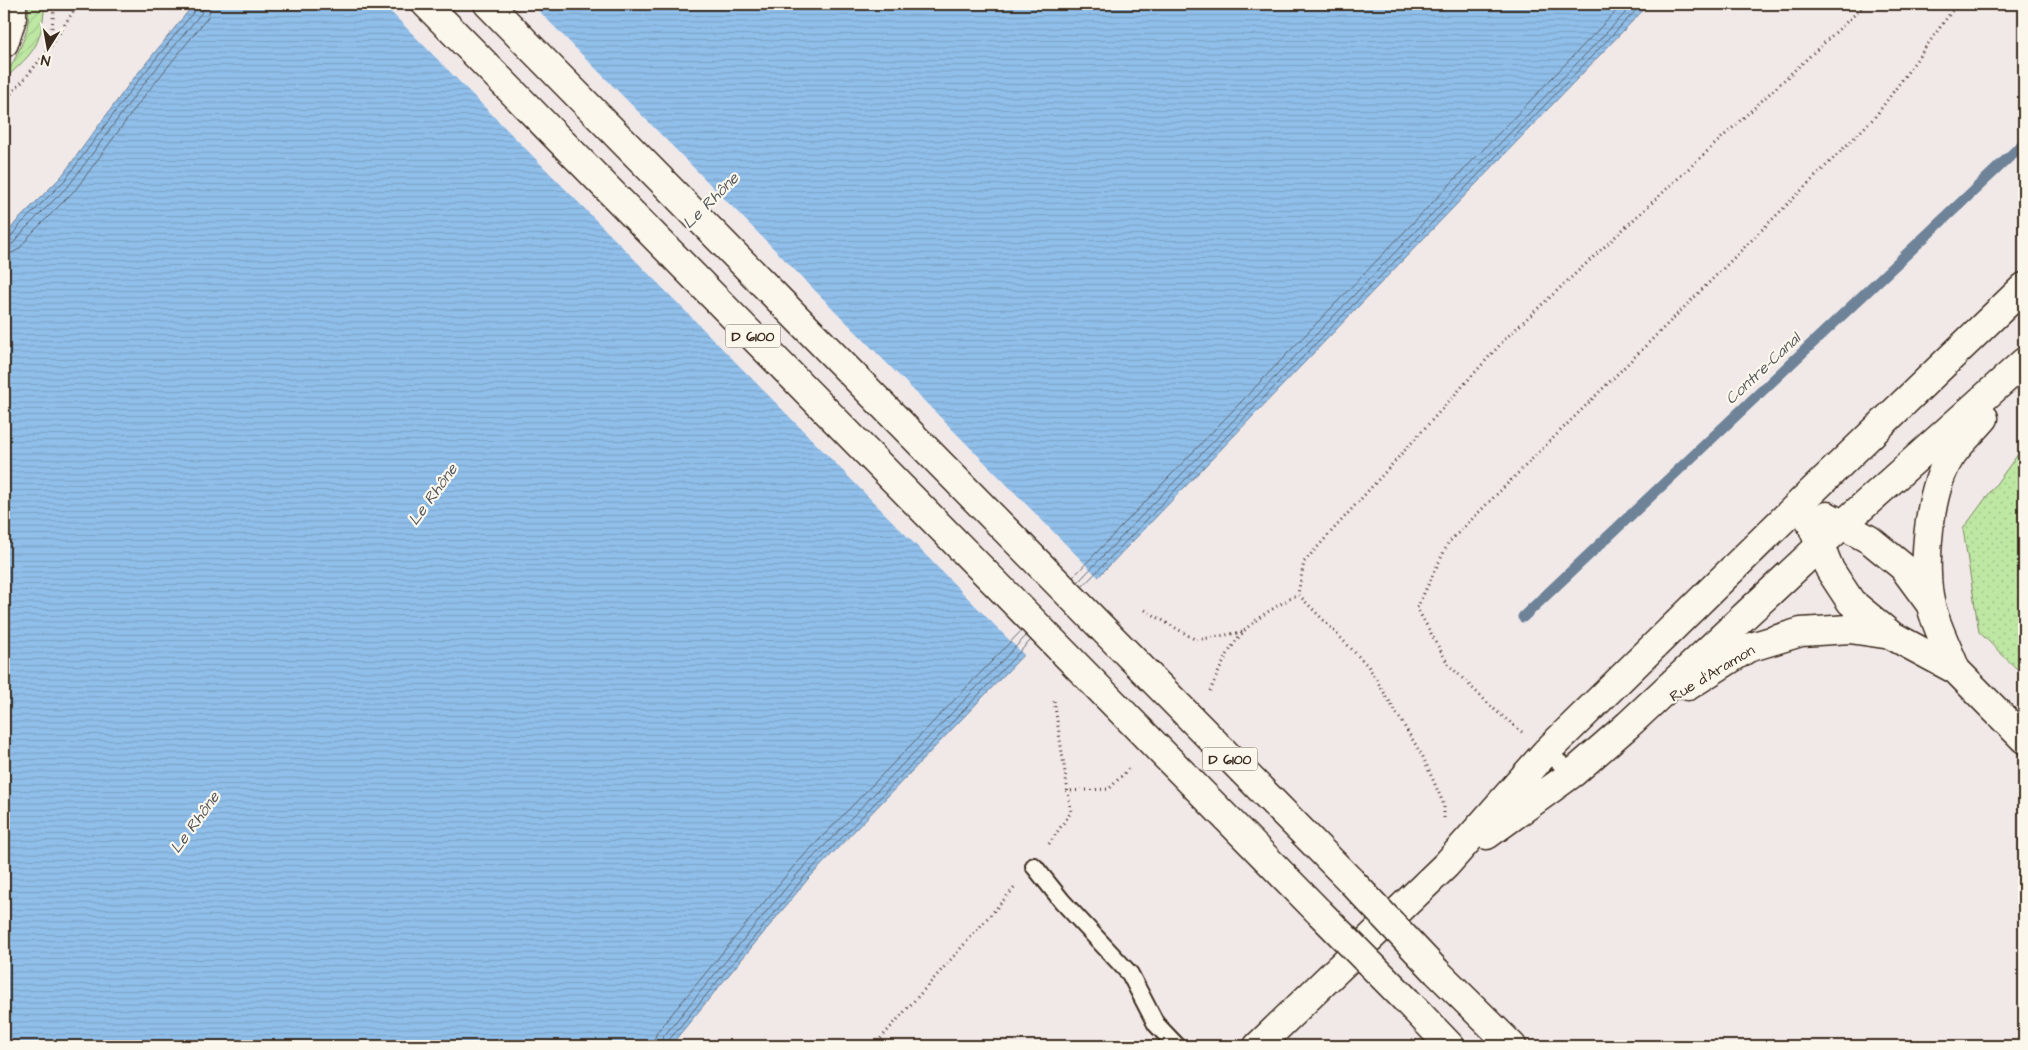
<svg xmlns="http://www.w3.org/2000/svg" width="2028" height="1050" font-family="'Architects Daughter',sans-serif">
	<style>
		.grass { fill: url(#grass-dots); stroke: #7c8860 }
		.garden { fill: url(#garden-furrows); stroke: #7c8860 }
		.water { fill: url(#water-rules); stroke: #6e8398 }
		.pier { fill: #f1e8e8 }
		.lines { fill: none; stroke-linecap: round; stroke-linejoin: round }
		.shore { stroke: #5d6670; stroke-width: 1 }
		.stream { stroke: #6e8398; stroke-width: 11 }
		.lane-casing { stroke: #3b2a1e; stroke-width: 20 }
		.street-casing { stroke: #3b2a1e; stroke-width: 31 }
		.secondary-casing { stroke: #3b2a1e; stroke-width: 31 }
		.primary-casing { stroke: #3b2a1e; stroke-width: 31 }
		.path { stroke: #3b2a1e; stroke-width: 3; stroke-dasharray: 1 4; stroke-linecap: butt }
		.lane { stroke: #fbf7ec; stroke-width: 16 }
		.street { stroke: #fbf7ec; stroke-width: 28 }
		.secondary { stroke: #fbf7ec; stroke-width: 28 }
		.primary { stroke: #fbf7ec; stroke-width: 28 }
		.primary-bridge-casing { stroke: #3b2a1e; stroke-width: 31; stroke-linecap: butt }
		.primary-bridge { stroke: #fbf7ec; stroke-width: 28 }
		.labels { text-anchor: middle; stroke-width: 4.5; stroke-linejoin: round; paint-order: stroke }
		.shield { fill: #fbf7ec; stroke: #75685c; stroke-width: 1 }
		.shield-label { font-size: 14px; font-weight: bold; fill: #3b2a1e }
		.street-label { font-size: 15px; fill: #3b2a1e; stroke: #fbf7ec }
		.water-label { font-size: 16px; font-style: italic; fill: #54575b; stroke: #fbf7ec }
	</style>
	<defs>
		<pattern id="grass-dots" width="8" height="8" patternUnits="userSpaceOnUse" patternTransform="scale(1.25)"><rect width="8" height="8" fill="#bde7a3"/><path d="M2 2h.1M6 6h.1" fill="none" stroke="#a3c68c" stroke-width="1.8" stroke-linecap="round"/></pattern>
		<pattern id="garden-furrows" width="10" height="10" patternUnits="userSpaceOnUse" patternTransform="scale(1.25)"><rect width="10" height="10" fill="#bde7a3"/><path d="M-1 1l2-2M0 10L10 0M9 11l2-2" fill="none" stroke="#a3c68c"/></pattern>
		<pattern id="water-rules" width="6" height="5" patternUnits="userSpaceOnUse" patternTransform="scale(1.25)"><rect width="6" height="5" fill="#90bfea"/><path d="M0 2.5h6" fill="none" stroke="#7da4c8"/></pattern>
	</defs>
	<rect width="100%" height="100%" fill="#f1e8e8"/>
	<filter id="ink" filterUnits="userSpaceOnUse"><feTurbulence type="fractalNoise" baseFrequency=".02" numOctaves="2"/><feDisplacementMap in="SourceGraphic" scale="10" xChannelSelector="R" yChannelSelector="G"/><feConvolveMatrix kernelMatrix="1 2 1 2 8 2 1 2 1" color-interpolation-filters="sRGB"/></filter>
	<g filter="url(#ink)">
		<path class="grass" d="M2024 446V676L1979 632 1963 529Z"/>
		<path class="garden" d="M28 4H45C40 49 35 50 4 80 16 55 32 33 28 4Z"/>
		<path class="water" d="M194 4H1649L808 879 670 1046H4V238L16 222 61 177 130 83Z"/>
		<path class="pier" d="M383 4H532L1100 579 1026 657Z"/>
		<g class="lines">
			<path class="shore" d="M4 240 9 239 20 225 65 180 134 86 196 9 198 4
				M4 247 14 243 25 229 70 184 139 90 202 12 204 4
				M4 254 12 253 19 249 31 234 76 189 145 95 208 17 211 4
				M1073 577 1623 4
				M1078 582 1634 4
				M1082 587 1642 4
				M652 1046 657 1032 794 866 1021 631
				M660 1046 663 1037 800 871 1026 636
				M666 1046 668 1041 805 876 1031 640"/>
			<path class="stream" d="M1523 617 2024 143"/>
			<defs>
				<path id="lane" d="M1546 752 1573 773
					M1034 866 1062 901 1130 974 1156 1024 1177 1046"/>
				<path id="street" d="M4 43 12 18V4"/>
				<path id="secondary" d="M1802 501 1830 570 1851 602 1891 635 1956 670 2024 739
					M1827 516 1870 540 1903 567 1931 605
					M1956 670C1948 649 1937 628 1931 606 1921 567 1929 485 1953 453 1962 441 1974 430 1984 418
					M1688 686 1748 648 1801 632 1850 629 1891 635
					M1487 835 1573 773 1628 725 1842 525 2024 362
					M1258 1046 1446 865 1546 752 1802 501 2024 287"/>
				<path id="primary" d="M426 4 1319 912
					M488 4 1351 881
					M1437 972 1512 1046
					M1407 1001 1450 1046"/>
			</defs>
			<use href="#lane" class="lane-casing"/>
			<use href="#street" class="street-casing"/>
			<use href="#secondary" class="secondary-casing"/>
			<use href="#primary" class="primary-casing"/>
			<path class="path" d="M51 46 78 4
				M4 101 22 82 49 49 55 4
				M1145 610 1196 640 1243 632
				M1210 691C1219 671 1228 649 1243 632 1258 616 1279 605 1298 594
				M1522 732 1496 711 1448 664 1417 608 1448 543 1875 117 1957 4
				M1066 791 1109 789 1131 766
				M1444 818V805L1423 757 1368 666 1298 594 1304 562 1506 338 1866 4
				M1049 844 1071 812 1054 700
				M874 1046 1016 886"/>
			<use href="#lane" class="lane"/>
			<use href="#street" class="street"/>
			<use href="#secondary" class="secondary"/>
			<use href="#primary" class="primary"/>
			<defs>
				<path id="primary-bridge" d="M1351 881 1437 972
					M1319 912 1407 1001"/>
			</defs>
			<use href="#primary-bridge" class="primary-bridge-casing"/>
			<use href="#primary-bridge" class="primary-bridge"/>
		</g>
	</g>
	<g class="labels">
		<g class="shield">
			<rect x="725.5" y="324.5" width="55" height="23" rx="4"/>
			<rect x="1202.5" y="747.5" width="55" height="23" rx="4"/>
		</g>
		<g class="shield-label">
			<text x="753" y="341">D 6100</text>
			<text x="1230" y="764">D 6100</text>
		</g>
		<g class="street-label">
			<text transform="translate(1712 673) rotate(-31)" y="5">Rue d'Aramon</text>
		</g>
		<g class="water-label">
			<text transform="translate(710 200) rotate(-45)" y="6">Le Rhône</text>
			<text transform="translate(1762 368) rotate(-43)" y="6">Contre-Canal</text>
			<text transform="translate(432 494) rotate(-54)" y="6">Le Rhône</text>
			<text transform="translate(194 822) rotate(-54)" y="6">Le Rhône</text>
		</g>
	</g>
	<rect width="2028" height="1050" fill="none" stroke="#fbf7ec" stroke-width="20"/>
	<rect x="10" y="10" width="2008" height="1030" fill="none" stroke="#3b2a1e" stroke-width="2" filter="url(#ink)"/>
	<g transform="translate(48 48) rotate(191)" stroke="#fbf7ec" stroke-width="4" paint-order="stroke">
	<path d="M0-4L9 19L0 12L-9 19Z" fill="#3b2a1e"/>
	<text y="-8" font-size="14" font-weight="bold" text-anchor="middle" fill="#3b2a1e">N</text>
	</g>
</svg>
